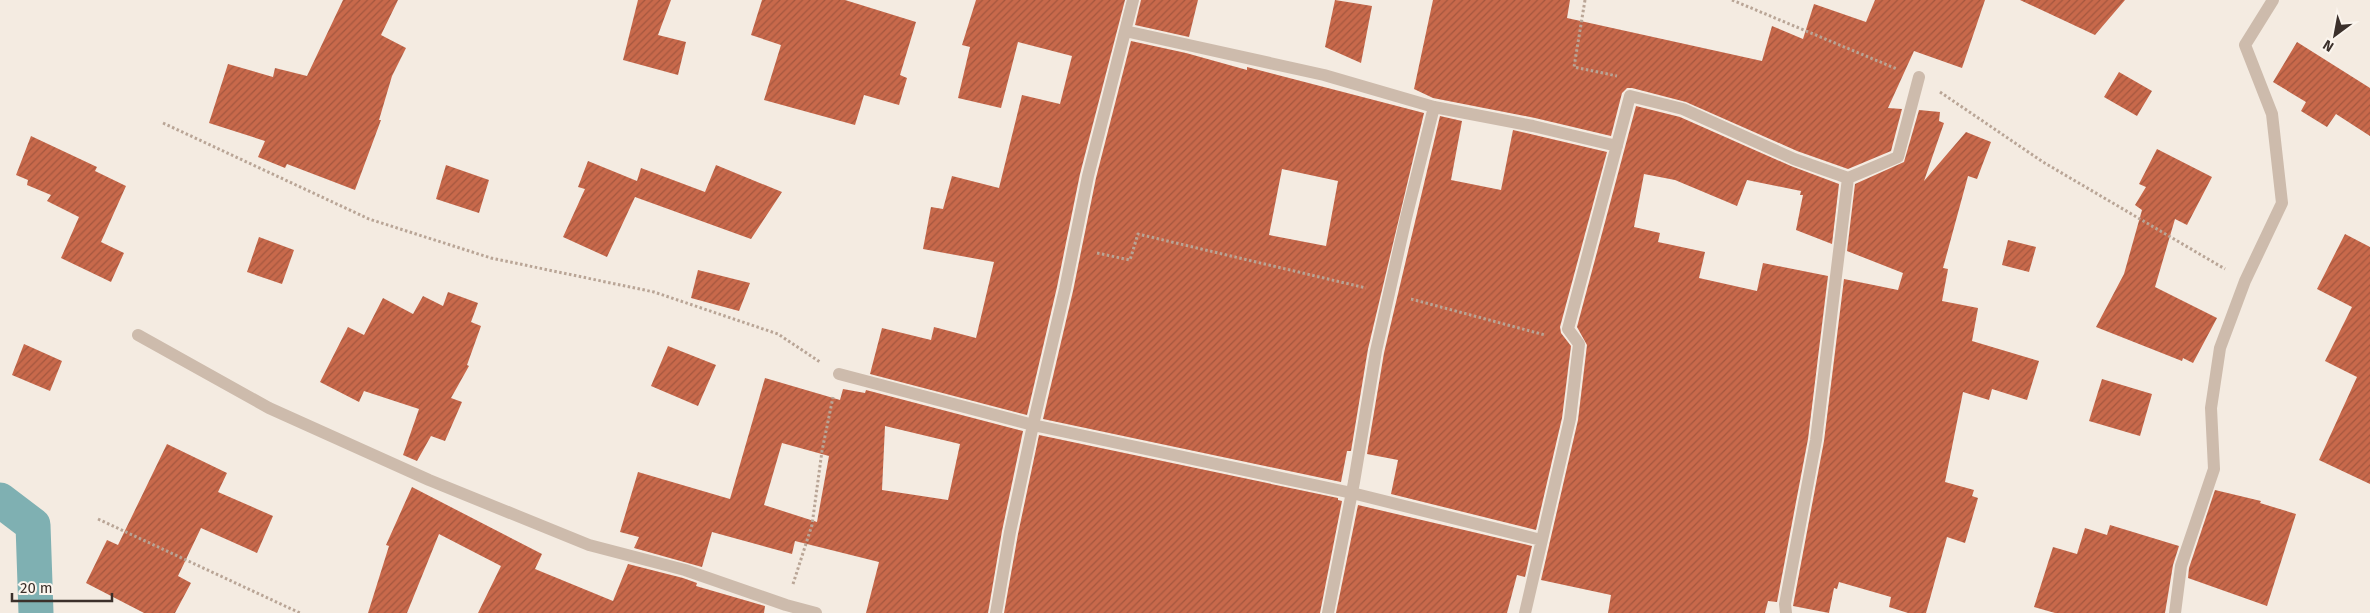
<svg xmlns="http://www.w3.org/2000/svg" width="2370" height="613" font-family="'Fira Sans',sans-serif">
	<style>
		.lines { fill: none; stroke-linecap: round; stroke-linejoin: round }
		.canal { stroke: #7fb0b2; stroke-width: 35 }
		.building { fill: url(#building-hatch); fill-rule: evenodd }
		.path { stroke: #b9a596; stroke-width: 3; stroke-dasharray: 2.5 2.5; stroke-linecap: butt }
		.minor { stroke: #cdbbac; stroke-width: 12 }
	</style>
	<defs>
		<pattern id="building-hatch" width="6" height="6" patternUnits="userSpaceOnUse" patternTransform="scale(1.25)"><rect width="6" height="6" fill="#c8694b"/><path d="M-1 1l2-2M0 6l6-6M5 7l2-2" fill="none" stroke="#a4573f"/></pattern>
	</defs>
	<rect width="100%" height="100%" fill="#f4ebe1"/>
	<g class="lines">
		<path class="canal" d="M0 500 33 525 36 613"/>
	</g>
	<path class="building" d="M343 0H398L381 35 406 48 392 76 379 120H381L355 190 287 164 285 168 258 157 265 141 209 123 228 64 273 77 275 68 307 76Z
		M638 0H671L658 35 686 42 678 75 623 60Z
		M762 0H845L916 22 900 75 907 78 899 105 864 95 855 125 764 100 781 45 751 35Z
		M976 0H1125L1080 174 1057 287 1027 415 870 374 882 328 931 340 934 327 976 338 994 262 923 249 931 207 943 209 952 176 999 188 1022 95 1060 104 1072 56 1018 42 1001 108 958 98 970 47 962 45Z
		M1141 0H1198L1189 37 1135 25Z
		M1335 0 1372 6 1361 63 1325 47Z
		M1433 0H1570L1567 18 1762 61 1772 26 1803 39 1814 4 1866 22 1875 0H1985L1962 68 1914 51 1888 108 1902 109 1891 151 1848 169 1797 151 1686 102 1632 88H1627L1622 93 1611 136 1535 118 1433 98 1414 89Z
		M2020 0H2125L2095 35Z
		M1131 41 1186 53 1247 70V67L1424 113 1368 349 1351 451H1347L1341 482 1043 419 1073 291 1096 178ZM1282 169 1338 181 1326 246 1269 235Z
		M2297 42 2370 88V136L2336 114 2327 127 2301 111 2306 102 2273 82Z
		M2119 72 2152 91 2137 116 2104 97Z
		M1636 106 1680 117 1791 166 1839 184 1832 244 1796 230 1803 195H1800L1801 191 1747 180 1737 206 1675 180 1644 174 1634 227 1660 233 1658 242 1705 252 1699 278 1757 291 1763 263 1828 276 1808 439 1777 602 1768 601 1765 613H1608L1611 595 1541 580 1578 420 1587 345 1577 327Z
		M1919 110 1940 112 1939 121 1944 123 1924 181 1966 132 1991 142 1977 179 1968 176 1943 268 1948 269 1942 301 1978 308 1972 341 2039 361 2027 400 1992 389 1989 400 1963 392 1945 482 1974 490 1972 496 1978 498 1965 543 1947 537 1926 613H1908L1889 607 1891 597 1839 582 1837 589 1834 588 1829 613 1793 606 1824 441 1844 279 1898 290 1903 273 1847 251 1855 184 1904 162Z
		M1440 116 1462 121 1451 180 1501 190 1513 130 1607 152 1560 327 1561 333 1571 346 1562 418 1536 530 1391 494 1398 460 1367 454 1384 353Z
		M31 136 97 167 95 171 126 186 101 242 124 253 111 282 61 258 79 217 47 201 51 195 27 185 28 180 16 175Z
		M2157 149 2212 177 2187 225 2175 219 2155 287 2217 318 2193 363 2183 358 2182 361 2096 327 2124 274 2142 210 2135 205 2146 187 2139 184Z
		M588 161 637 181 641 168 705 192 716 165 782 192 751 239 635 197 607 257 563 237 585 189 578 187Z
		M446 165 489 180 479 213 436 199Z
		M2345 234 2370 247V484L2319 460 2357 377 2325 361 2352 307 2317 289Z
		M259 237 294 250 282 284 247 272Z
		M2008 240 2036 247 2029 272 2002 265Z
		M698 270 750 283 739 311 691 298Z
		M448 292 478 303 471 322 481 326 467 365 469 366 451 398 462 402 445 441 431 436 417 461 403 455 419 409 364 391 359 402 320 382 348 327 364 335 383 298 413 314 423 296 443 306Z
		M24 344 62 361 50 391 12 375Z
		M668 346 716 365 698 406 651 386Z
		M765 378 840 400 843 389 865 393 866 390 1023 431 1002 531 988 613H866L879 562 795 541 792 554 712 532 702 567 634 548 639 537 620 532 638 472 730 499ZM885 426 960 444 948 500 882 490ZM782 443 829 456 817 522 764 505Z
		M2102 379 2152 394 2140 436 2089 421Z
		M1039 435 1338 498V500L1342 501 1320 613H1004L1018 534Z
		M167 444 227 473 218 492 273 516 257 553 201 528 178 576 191 583 175 613H144L86 583 107 540 118 545Z
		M412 487 542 554 535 569 613 601 628 564 683 578 697 583 696 586 765 606 764 613H478L501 566 439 534 407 613H368L389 546 386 545Z
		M2215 490 2261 501 2260 503 2296 514 2267 606 2188 578 2189 568Z
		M1358 505 1532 546 1525 577 1517 575 1507 613H1336Z
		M2110 525 2179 546 2173 565 2165 613H2055L2034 607 2053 547 2077 554 2085 528 2107 535Z"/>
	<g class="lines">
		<path class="path" d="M1585 0 1574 67 1617 76
			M1732 0 1897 69
			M1940 92 2043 162 2225 269
			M163 123 369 219 491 258 654 292 778 334 820 362
			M1097 253 1130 260 1138 234 1366 288
			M1411 299 1545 335
			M98 519 300 613
			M793 584 812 525 822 451 833 397"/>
		<path class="minor" d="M1125 31 1324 75 1434 107 1533 126 1617 146
			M138 335 269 408 429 480 589 545 685 570 786 605 816 613
			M839 374 1033 425 1352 493 1541 540
			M996 613 1010 532 1033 425 1065 289 1088 176 1133 0
			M1328 613 1354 482 1376 351 1406 218 1434 107
			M1525 613 1570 419 1579 344 1568 329 1630 96 1683 109 1794 159 1848 178
			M1786 613 1785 604 1816 440 1848 178 1898 157 1919 77
			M2175 613 2181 566 2214 469 2211 408 2220 348 2245 281 2282 203 2272 114 2245 45 2273 0"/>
	</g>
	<g transform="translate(2335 35) rotate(212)" stroke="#fbf5ee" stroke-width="4" paint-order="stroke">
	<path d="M0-4L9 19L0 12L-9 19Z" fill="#3b302b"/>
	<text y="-8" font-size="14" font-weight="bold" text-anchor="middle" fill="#3b302b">N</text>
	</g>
	<path d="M12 593v8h100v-8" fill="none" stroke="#3b302b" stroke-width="2.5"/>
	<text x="20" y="593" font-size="15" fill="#3b302b" stroke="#fbf5ee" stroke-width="4" paint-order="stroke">20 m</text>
</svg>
